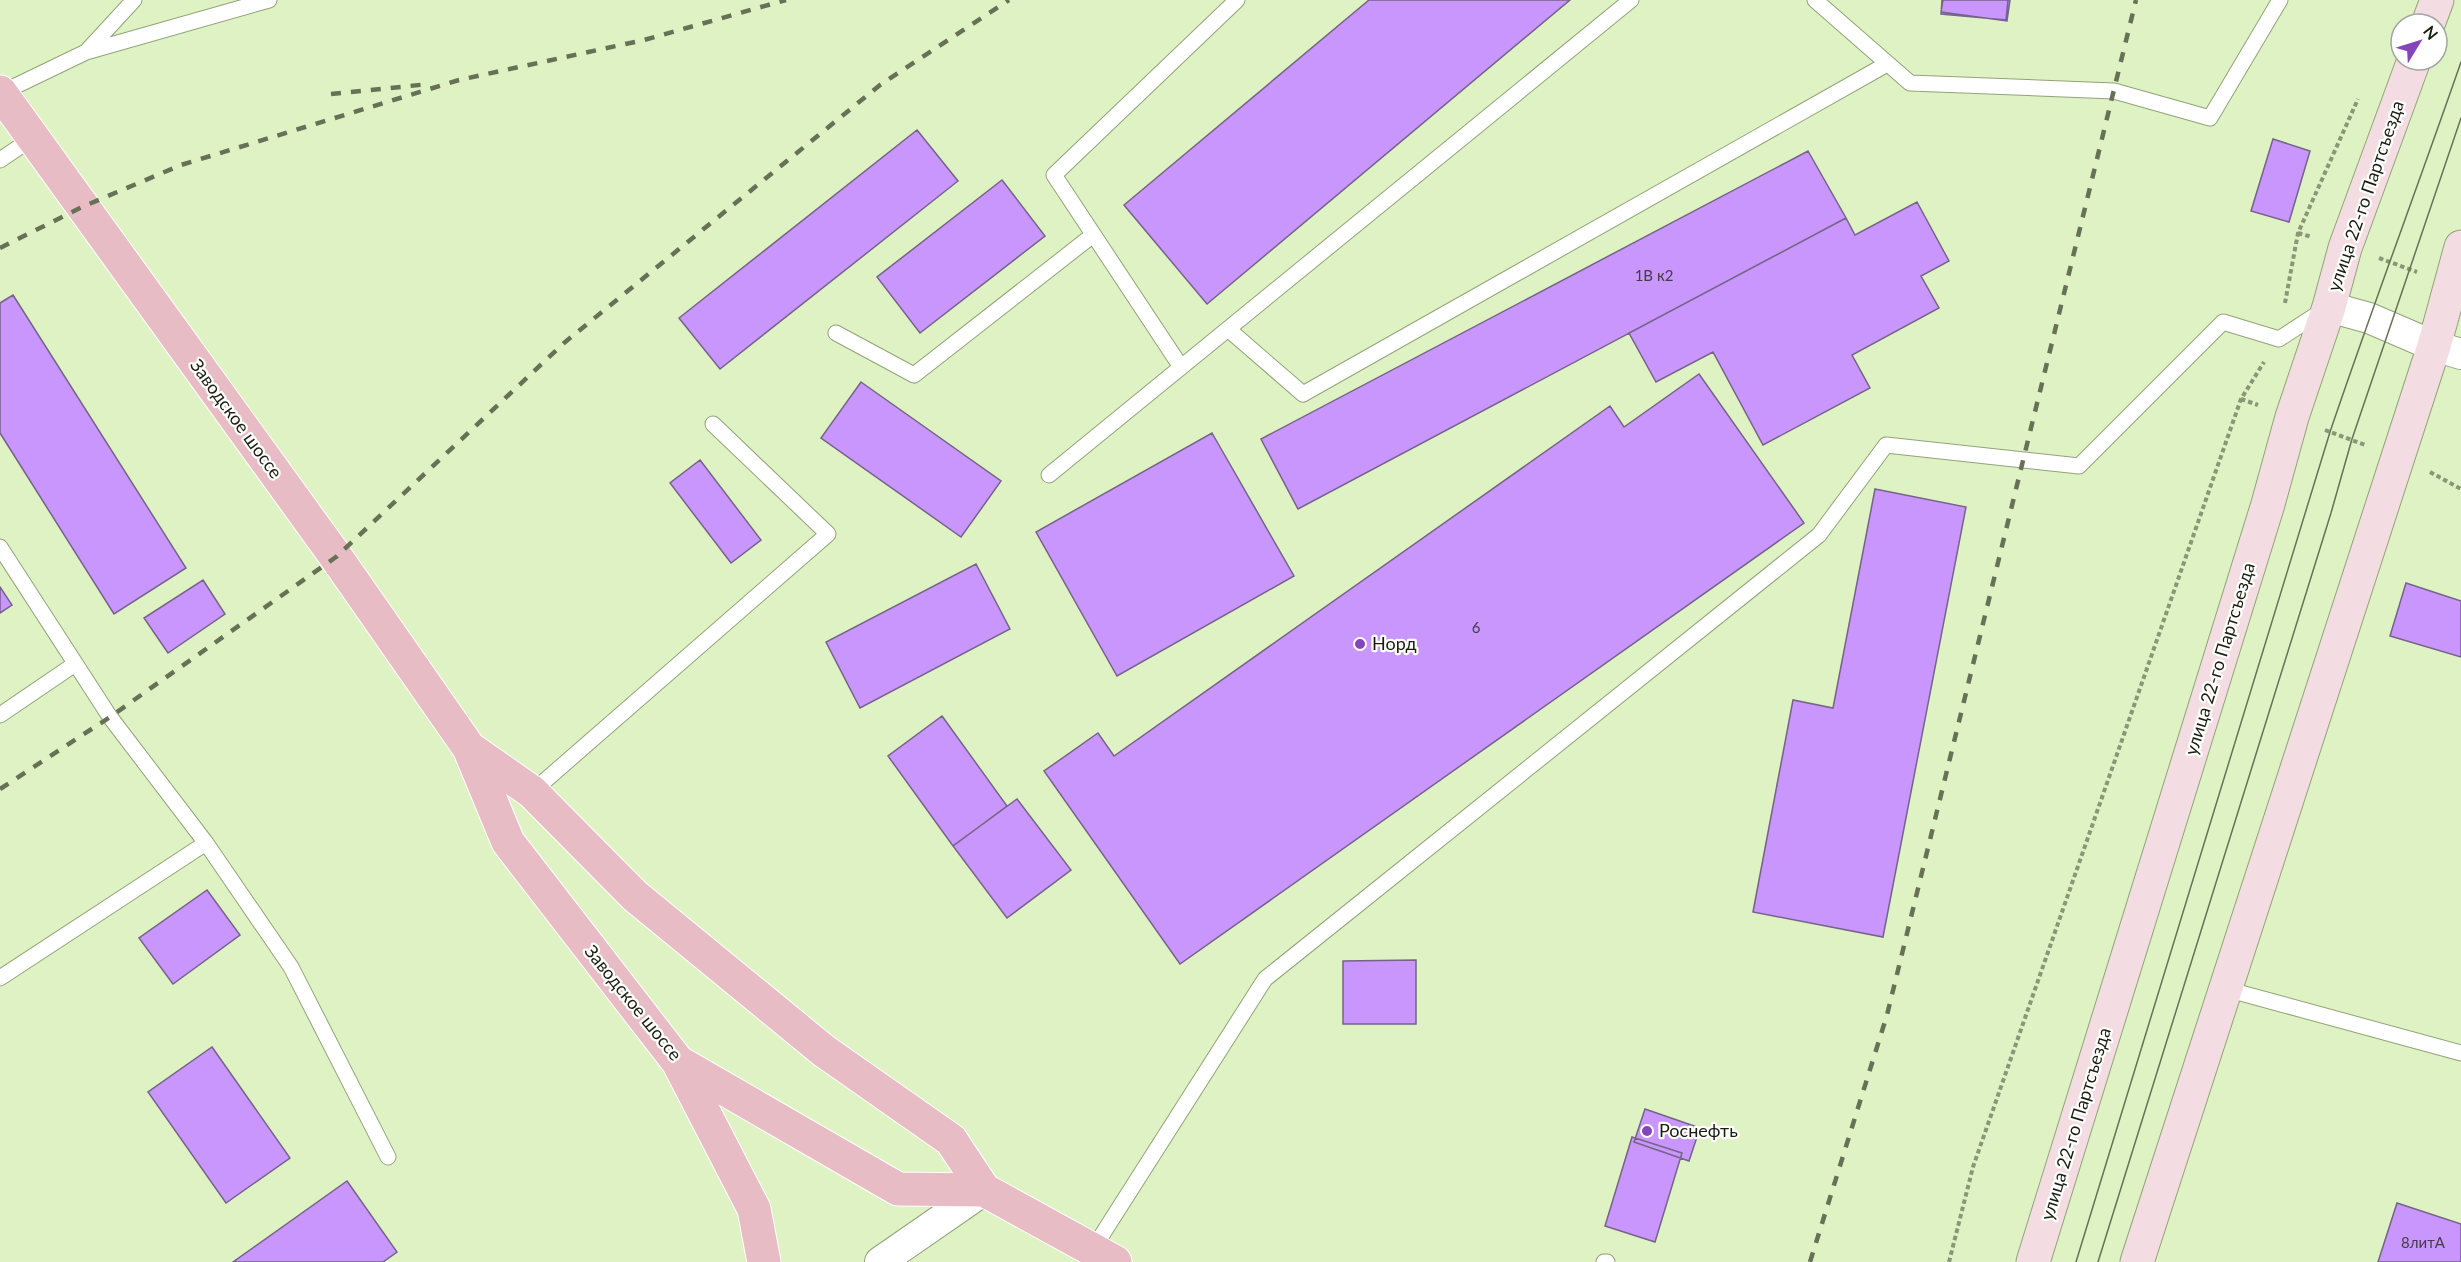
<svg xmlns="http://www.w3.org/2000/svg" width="2461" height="1262" font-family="Lato,sans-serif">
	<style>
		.building { fill: #c896fc; stroke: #756389; stroke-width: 1.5 }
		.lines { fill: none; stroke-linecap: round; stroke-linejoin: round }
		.service-casing { stroke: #92a379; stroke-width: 17 }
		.minor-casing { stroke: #92a379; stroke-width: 32 }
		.secondary-casing { stroke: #92a379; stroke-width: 35 }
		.primary-casing { stroke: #fff; stroke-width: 35 }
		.path { stroke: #8a9776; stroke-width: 4; stroke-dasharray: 4.5 3; stroke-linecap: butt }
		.service { stroke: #fff; stroke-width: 15 }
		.minor { stroke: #fff; stroke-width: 30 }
		.secondary { stroke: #f3dde2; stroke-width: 33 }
		.primary { stroke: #e8bcc5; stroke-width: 33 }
		.tram { stroke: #667155; stroke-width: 1.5 }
		.rail { stroke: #667155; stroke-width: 4.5; stroke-dasharray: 10 10; stroke-linecap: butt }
		.poi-dot { fill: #8444ba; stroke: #fff; stroke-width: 2 }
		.labels { text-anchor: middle; stroke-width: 4.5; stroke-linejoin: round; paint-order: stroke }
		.number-label { font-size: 15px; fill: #443c4a }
		.street-label { font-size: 18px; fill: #181e0e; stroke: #fff }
		.poi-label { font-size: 18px; fill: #181e0e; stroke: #fff; text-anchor: start }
	</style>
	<rect width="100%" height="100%" fill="#dff2c4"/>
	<path class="building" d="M1369 0H1570L1207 304 1124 205Z
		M1942 0H2008L2006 20 1941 14Z
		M1943 0H2010L2007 21 1941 12Z
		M917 130 958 181 720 369 679 318Z
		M2273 139 2310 151 2289 222 2251 211Z
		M1808 151 1846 218 1298 509 1261 439Z
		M1002 180 1045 236 920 333 877 277Z
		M1917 202 1949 261 1921 276 1939 308 1852 355 1870 388 1763 445 1713 352 1656 382 1629 333 1846 218 1855 235Z
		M13 295 186 568 114 614 0 433V303Z
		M1699 374 1804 523 1180 964 1044 771 1098 733 1114 756 1610 406 1624 427Z
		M861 382 1001 481 961 537 821 438Z
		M1212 433 1294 576 1117 676 1036 532Z
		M700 460 761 540 731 563 670 483Z
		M1875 489 1966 507 1883 937 1753 912 1793 700 1833 708Z
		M976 564 1010 629 860 708 826 642Z
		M203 580 225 614 168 653 144 618Z
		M2406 583 2461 601V657L2390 636Z
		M0 587 12 605 0 613Z
		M942 716 1007 806 953 846 888 756Z
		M1017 799 1071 870 1007 918 953 846Z
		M207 890 240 935 173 984 139 938Z
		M1416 960V1024H1343V961Z
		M212 1047 290 1158 226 1203 148 1092Z
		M1645 1109 1700 1128 1689 1161 1634 1142Z
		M1632 1137 1682 1153 1655 1242 1605 1226Z
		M347 1181 397 1252 383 1262H233Z
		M2397 1203 2461 1224V1262H2378Z"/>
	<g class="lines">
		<defs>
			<path id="service" d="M1815 0 1910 83 2114 91 2210 118 2280 0
				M86 52 134 0
				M1 93 86 52 269 0
				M0 160 34 137
				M1228 329 1303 394 1887 64
				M836 333 914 375 1093 235
				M1181 367 1054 175 1237 0
				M1049 475 1631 0
				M0 547 110 717 206 843 0 978
				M0 715 75 664
				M532 792 828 534 713 424
				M206 843 291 967 388 1157
				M2226 989 2461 1053
				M1093 1249 1265 979 1819 535 1886 445 2079 466 2223 322 2279 339 2322 311
				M1604 1262H1607"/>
			<path id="minor" d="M2329 307 2369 318 2434 346 2461 354
				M880 1262 984 1190"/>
			<path id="secondary" d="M2428 24 2437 0
				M2033 1262 2268 504 2292 417 2329 307 2345 248 2414 60
				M2137 1262 2434 346 2461 247"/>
			<path id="primary" d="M0 92 336 557 469 748 508 842 678 1062 898 1189 984 1190 1115 1262
				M469 748 532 792 635 896 824 1051 951 1140 984 1190
				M678 1062 754 1209 764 1262"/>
		</defs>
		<use href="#service" class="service-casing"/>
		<use href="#minor" class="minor-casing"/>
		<use href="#secondary" class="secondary-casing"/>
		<use href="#primary" class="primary-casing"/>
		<path class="path" d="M2298 233 2312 237
			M2379 258 2417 272
			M2285 303 2298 233 2358 99
			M2241 399 2258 405
			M2325 430 2365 445
			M2430 472 2461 489
			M1949 1262 1973 1167 2241 399 2264 362"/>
		<use href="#service" class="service"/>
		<use href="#minor" class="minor"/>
		<use href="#secondary" class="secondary"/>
		<use href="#primary" class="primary"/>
		<path class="tram" d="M2076 1262 2330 432C2372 308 2418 186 2461 62
			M2098 1262 2331 513 2352 439 2461 118"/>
		<path class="rail" d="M331 94 429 84
			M0 248 82 207 181 165 459 80 644 40 786 0
			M0 789 110 717 336 557 564 343 880 85 1009 0
			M1810 1262 1887 1015 2136 0"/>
	</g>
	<g class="poi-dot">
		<circle cx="1360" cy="644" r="6"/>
		<circle cx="1647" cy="1131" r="6"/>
	</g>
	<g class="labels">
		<g class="number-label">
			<text x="1654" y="281">1В к2</text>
			<text x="1476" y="633">6</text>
			<text x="2423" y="1248">8литА</text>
		</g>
		<g class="street-label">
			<text transform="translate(2366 196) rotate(-71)" y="6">улица 22-го Партсъезда</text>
			<text transform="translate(236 419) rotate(54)" y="6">Заводское шоссе</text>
			<text transform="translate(2220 659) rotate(-73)" y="6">улица 22-го Партсъезда</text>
			<text transform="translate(633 1003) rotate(51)" y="6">Заводское шоссе</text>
			<text transform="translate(2076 1124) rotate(-73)" y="6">улица 22-го Партсъезда</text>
		</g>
		<g class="poi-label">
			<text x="1372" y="650">Норд</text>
			<text x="1659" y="1137">Роснефть</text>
		</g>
	</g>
	<g transform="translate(2419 42) rotate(52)"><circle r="28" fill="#ffffff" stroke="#a3a59f" stroke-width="1.5"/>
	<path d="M0-4.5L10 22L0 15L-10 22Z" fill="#8444ba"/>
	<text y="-9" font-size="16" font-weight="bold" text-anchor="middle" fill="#181e0e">N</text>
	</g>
</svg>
